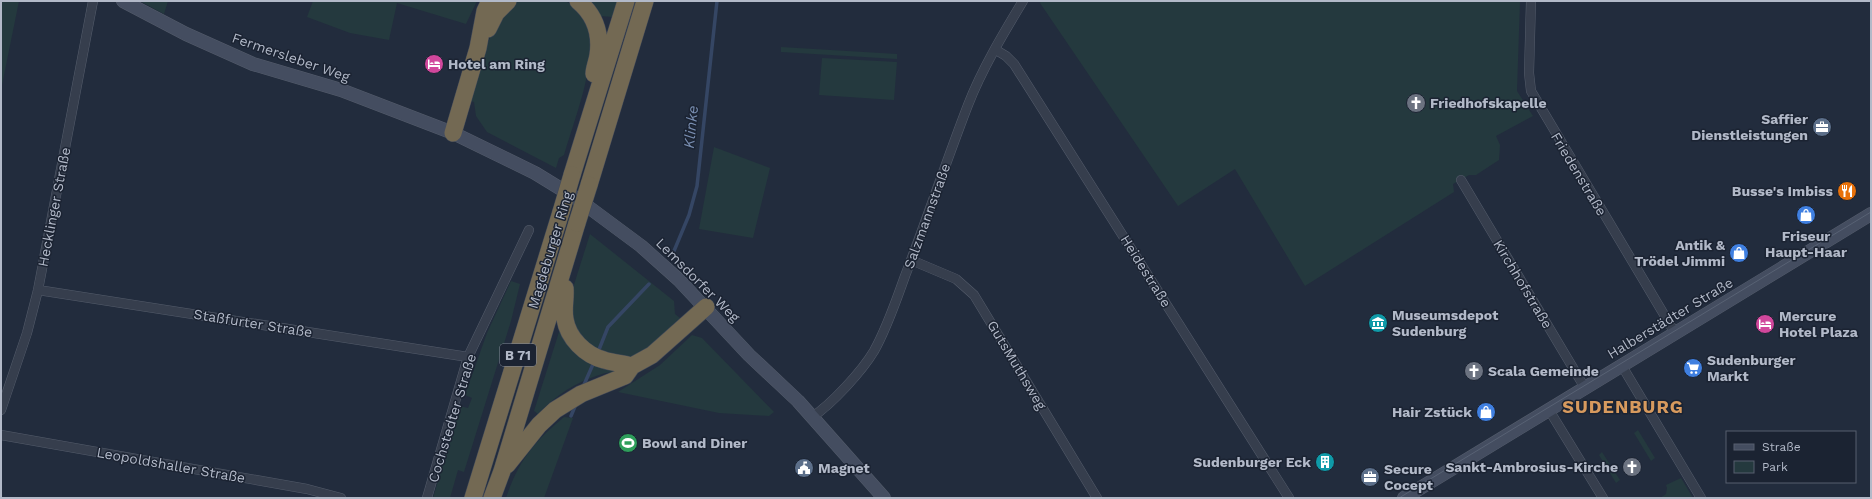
<svg xmlns="http://www.w3.org/2000/svg" width="1872" height="499" font-family="'Work Sans',sans-serif">
	<style>
		.green { fill: #24393e }
		.lines { fill: none; stroke-linecap: round; stroke-linejoin: round }
		.stream { stroke: #354664; stroke-width: 3.5 }
		.street-casing { stroke: #545c6b; stroke-width: 10 }
		.secondary-casing { stroke: #545c6b; stroke-width: 14 }
		.highway-casing { stroke: #414958; stroke-width: 18 }
		.street { stroke: #363e4d; stroke-width: 9 }
		.secondary { stroke: #444d60; stroke-width: 13 }
		.highway { stroke: #736953; stroke-width: 17 }
		.tram { stroke: #586274; stroke-width: 1 }
		.highway-bridge-casing { stroke: #414958; stroke-width: 18; stroke-linecap: butt }
		.highway-bridge { stroke: #736953; stroke-width: 17 }
		.labels { text-anchor: middle; stroke-width: 3; stroke-linejoin: round; paint-order: stroke }
		.shield { fill: #1b2332; stroke: #858c9b; stroke-width: 1 }
		.shield-label { font-size: 13px; font-weight: bold; fill: #b2b9c8 }
		.street-label { font-size: 14px; fill: #b2b9c8; stroke: #1b2332 }
		.poi-label { font-size: 14px; font-weight: bold; fill: #b2b9c8; stroke: #1b2332; text-anchor: start }
		.water-label { font-size: 15px; font-style: italic; fill: #798eb1; stroke: #1b2332 }
		.district-label { font-size: 18px; font-weight: bold; letter-spacing: 1px; fill: #d79a5e; stroke: #1b2332 }
	</style>
	<rect width="100%" height="100%" fill="#222c3d"/>
	<path class="green" d="M1 1H19L1 90Z
		M140 1H168L164 14Z
		M313 1H477L466 24 397 3 389 40 350 33 307 17Z
		M518 1C528 1 560 0 567 2 578 7 591 26 591 39 591 78 575 118 564 155L559 158 556 168 487 132 476 116 474 102 471 101C479 70 489 18 518 1Z
		M588 1H618L613 17 600 16Z
		M1041 1H1520L1517 91 1533 116 1496 136 1500 145 1499 160 1476 175H1469L1453 184 1454 192 1305 286 1235 169 1178 206 1040 3Z
		M781 47 897 54V59L781 52Z
		M822 58 897 62 894 100 819 95Z
		M714 147 770 168 753 238 699 229Z
		M590 234 674 301 675 314 680 318C662 334 644 355 623 368 617 372 609 372 602 374 576 382 557 394 538 414L534 411Z
		M511 281 520 284 511 321 464 472 458 470 450 498H433L460 406 468 408 472 398 465 395 487 333Z
		M692 335 702 338 774 412 769 416 719 413 618 392 660 365Z
		M564 417 573 418 544 498H506C519 460 534 442 564 417Z
		M1638 430 1655 458 1651 461 1634 433Z
		M1602 452 1620 480 1616 483 1599 455Z
		M1681 478 1693 498H1660L1666 494 1667 488 1666 485Z"/>
	<g class="lines">
		<path class="stream" d="M674 251 689 215 697 186 717 1
			M598 352 608 327 649 284
			M583 387 594 362
			M571 416 576 404"/>
		<defs>
			<path id="street" d="M1531 1 1529 73 1531 91 1675 333
				M996 50 1006 56 1014 64 1289 498
				M1461 180 1585 388
				M911 260 956 279 974 295 1097 498
				M38 290 468 357
				M1622 366 1701 498
				M1 410 27 333 38 290 93 1
				M1549 410 1603 498
				M812 417C832 404 862 371 874 351 887 328 896 301 905 276 927 219 946 162 968 105 982 69 1003 34 1023 1
				M1 435 307 489 341 498
				M427 498 468 357 529 230"/>
			<path id="secondary" d="M123 1 186 34 253 64 341 90 453 133 535 173 579 200 641 246 679 280 749 355 798 401 884 498
				M1404 498 1871 214"/>
			<path id="highway" d="M578 1C595 15 601 34 598 55 597 62 594 68 594 74
				M488 29 496 13 508 1
				M453 133 478 48 485 11 490 1
				M572 175 626 1
				M589 185 645 1
				M565 288C566 298 563 308 565 319 568 338 585 355 604 360 613 363 622 363 632 366
				M507 465 539 425 555 410 581 394 625 376 632 366 652 355 706 307
				M473 498 561 212
				M492 498 502 471 577 223"/>
		</defs>
		<use href="#street" class="street-casing"/>
		<use href="#secondary" class="secondary-casing"/>
		<use href="#highway" class="highway-casing"/>
		<use href="#street" class="street"/>
		<use href="#secondary" class="secondary"/>
		<use href="#highway" class="highway"/>
		<path class="tram" d="M1399 498 1871 212"/>
		<defs>
			<path id="highway-bridge" d="M561 212 572 175
				M577 223 589 185"/>
		</defs>
		<use href="#highway-bridge" class="highway-bridge-casing"/>
		<use href="#highway-bridge" class="highway-bridge"/>
	</g>
	<defs>
		<symbol id="hotel-disc" viewBox="-11 -11 22 22"><circle r="9.5" fill="#d1479c" stroke="#1b2332"/><path d="M-6-4.5h1.5V1H6V5H4.5V3h-9V5H-6ZM-4 0a1.8 1.8 0 1 1 3.6 0ZM.5 0V-2.5h3Q6-2.5 6 0Z" fill="#fff"/></symbol>
		<symbol id="church-disc" viewBox="-11 -11 22 22"><circle r="9.5" fill="#6b7280" stroke="#1b2332"/><path d="M-1.2-6h2.4v3.5h3.3v2.4h-3.3V6h-2.4V-.1h-3.3v-2.4h3.3Z" fill="#fff"/></symbol>
		<symbol id="office-disc" viewBox="-11 -11 22 22"><circle r="9.5" fill="#5c6f8a" stroke="#1b2332"/><path d="M-6-3h4V-5.5h4V-3h4V5H-6ZM-1-4.5V-3h2v-1.5ZM-6 0V1H6V0Z" fill="#fff"/></symbol>
		<symbol id="restaurant-disc" viewBox="-11 -11 22 22"><circle r="9.5" fill="#e8710a" stroke="#1b2332"/><path d="M-5-6h1v4h1v-4h1v4h1v-4h1v5L-1.5 .5V6h-2V.5L-5-1ZM5-6V6H3V1.5H1.5Q1.5-4 5-6Z" fill="#fff"/></symbol>
		<symbol id="shop-disc" viewBox="-11 -11 22 22"><circle r="9.5" fill="#3f7fe0" stroke="#1b2332"/><path d="M-5-2.5h2.3a2.7 3.5 0 0 1 5.4 0H5L5.5 6h-11ZM-1.5-2.5h3a1.5 2.3 0 0 0-3 0Z" fill="#fff"/></symbol>
		<symbol id="museum-disc" viewBox="-11 -11 22 22"><circle r="9.5" fill="#0f9aa8" stroke="#1b2332"/><path d="M0-6L6-3V-2H-6V-3ZM-5-1h2V3h-2ZM-1-1h2V3h-2ZM3-1h2V3H3ZM-6 4H6V6H-6Z" fill="#fff"/></symbol>
		<symbol id="supermarket-disc" viewBox="-11 -11 22 22"><circle r="9.5" fill="#3f7fe0" stroke="#1b2332"/><path d="M-6-5.5h2.5l.6 2H6L4.5 2H-2.5L-4.4-4H-6ZM-1.5 3.2a1.3 1.3 0 1 0 .1 0ZM3 3.2a1.3 1.3 0 1 0 .1 0Z" fill="#fff"/></symbol>
		<symbol id="stadium-disc" viewBox="-11 -11 22 22"><circle r="9.5" fill="#2e9e5b" stroke="#1b2332"/><path d="M0-5a6.5 5 0 1 0 0 10a6.5 5 0 1 0 0-10ZM-3.5-1.8h7v3.6h-7Z" fill="#fff"/></symbol>
		<symbol id="building-disc" viewBox="-11 -11 22 22"><circle r="9.5" fill="#0f9aa8" stroke="#1b2332"/><path d="M-4-6H4V6H1V3H-1V6H-4ZM-2.5-4.3h1.7v1.8h-1.7ZM.8-4.3h1.7v1.8H.8ZM-2.5-1h1.7V.8h-1.7ZM.8-1h1.7V.8H.8Z" fill="#fff"/></symbol>
		<symbol id="civic-disc" viewBox="-11 -11 22 22"><circle r="9.5" fill="#5c6f8a" stroke="#1b2332"/><path d="M-.6-6.5H3V-4.5H.6V-3L4-1V1h2V6H-6V1h2V-1L-.6-3ZM-1.2 2.5V6h2.4V2.5Z" fill="#fff"/></symbol>
	</defs>
	<g fill-rule="evenodd">
		<use href="#hotel-disc" x="423" y="53" width="22" height="22"/>
		<use href="#church-disc" x="1405" y="92" width="22" height="22"/>
		<use href="#office-disc" x="1811" y="116" width="22" height="22"/>
		<use href="#restaurant-disc" x="1836" y="180" width="22" height="22"/>
		<use href="#shop-disc" x="1795" y="204" width="22" height="22"/>
		<use href="#shop-disc" x="1728" y="242" width="22" height="22"/>
		<use href="#museum-disc" x="1367" y="312" width="22" height="22"/>
		<use href="#hotel-disc" x="1754" y="313" width="22" height="22"/>
		<use href="#supermarket-disc" x="1682" y="357" width="22" height="22"/>
		<use href="#church-disc" x="1463" y="360" width="22" height="22"/>
		<use href="#shop-disc" x="1475" y="401" width="22" height="22"/>
		<use href="#stadium-disc" x="617" y="432" width="22" height="22"/>
		<use href="#building-disc" x="1314" y="451" width="22" height="22"/>
		<use href="#church-disc" x="1621" y="456" width="22" height="22"/>
		<use href="#civic-disc" x="793" y="457" width="22" height="22"/>
		<use href="#office-disc" x="1359" y="466" width="22" height="22"/>
	</g>
	<g class="labels">
		<rect class="shield" x="500" y="344" width="36" height="22" rx="3"/>
		<g class="shield-label">
			<text x="518" y="360">B 71</text>
		</g>
		<g class="street-label">
			<text transform="translate(291 57) rotate(19)" y="5">Fermersleber Weg</text>
			<text transform="translate(1579 174) rotate(59)" y="5">Friedenstraße</text>
			<text transform="translate(54 207) rotate(-79)" y="5">Hecklinger Straße</text>
			<text transform="translate(927 216) rotate(-70)" y="5">Salzmannstraße</text>
			<text transform="translate(550 250) rotate(-73)" y="5">Magdeburger Ring</text>
			<text transform="translate(1146 271) rotate(58)" y="5">Heidestraße</text>
			<text transform="translate(698 280) rotate(45)" y="5">Lemsdorfer Weg</text>
			<text transform="translate(1523 284) rotate(59)" y="5">Kirchhofstraße</text>
			<text transform="translate(1670 318) rotate(-31)" y="5">Halberstädter Straße</text>
			<text transform="translate(253 323) rotate(9)" y="5">Staßfurter Straße</text>
			<text transform="translate(1017 365) rotate(59)" y="5">GutsMuthsweg</text>
			<text transform="translate(452 418) rotate(-73)" y="5">Cochstedter Straße</text>
			<text transform="translate(171 465) rotate(10)" y="5">Leopoldshaller Straße</text>
		</g>
		<g class="poi-label">
			<text x="448" y="69">Hotel am Ring</text>
			<text x="1430" y="108">Friedhofskapelle</text>
			<text x="1808" y="124" text-anchor="end">Saffier<tspan x="1808" dy="16">Dienstleistungen</tspan></text>
			<text x="1833" y="196" text-anchor="end">Busse's Imbiss</text>
			<text x="1806" y="241" text-anchor="middle">Friseur<tspan x="1806" dy="16">Haupt-Haar</tspan></text>
			<text x="1725" y="250" text-anchor="end">Antik &amp;<tspan x="1725" dy="16">Trödel Jimmi</tspan></text>
			<text x="1392" y="320">Museumsdepot<tspan x="1392" dy="16">Sudenburg</tspan></text>
			<text x="1779" y="321">Mercure<tspan x="1779" dy="16">Hotel Plaza</tspan></text>
			<text x="1707" y="365">Sudenburger<tspan x="1707" dy="16">Markt</tspan></text>
			<text x="1488" y="376">Scala Gemeinde</text>
			<text x="1472" y="417" text-anchor="end">Hair Zstück</text>
			<text x="642" y="448">Bowl and Diner</text>
			<text x="1311" y="467" text-anchor="end">Sudenburger Eck</text>
			<text x="1618" y="472" text-anchor="end">Sankt-Ambrosius-Kirche</text>
			<text x="818" y="473">Magnet</text>
			<text x="1384" y="474">Secure<tspan x="1384" dy="16">Cocept</tspan></text>
		</g>
		<g class="water-label">
			<text transform="translate(691 127) rotate(-84)" y="5">Klinke</text>
		</g>
		<g class="district-label">
			<text x="1623" y="413">SUDENBURG</text>
		</g>
	</g>
	<rect width="1872" height="499" fill="none" stroke="#b2b9c8" stroke-width="4"/>
	<rect x="1726" y="431" width="130" height="52" fill="#1b2332" stroke="#575f6e"/>
	<rect x="1734" y="444" width="20" height="6" fill="#444d60" stroke="#575f6e"/>
	<text x="1762" y="451" font-size="12" fill="#b2b9c8">Straße</text>
	<rect x="1734" y="461" width="20" height="12" fill="#24393e" stroke="#575f6e"/>
	<text x="1762" y="471" font-size="12" fill="#b2b9c8">Park</text>
</svg>
